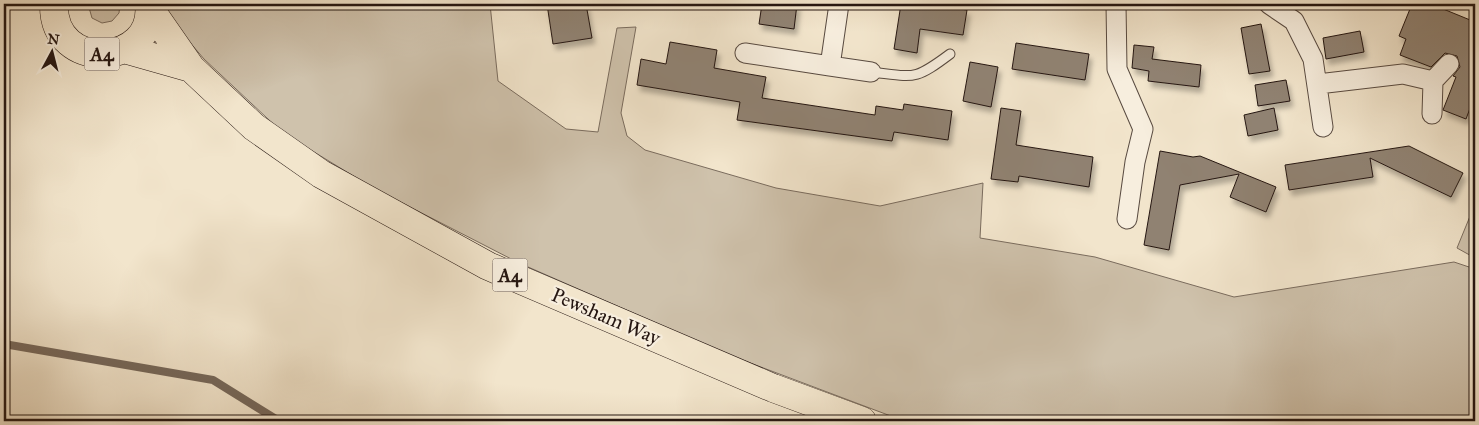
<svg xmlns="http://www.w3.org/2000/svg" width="1479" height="425" font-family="'IM FELL Great Primer',serif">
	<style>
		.green { fill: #cfc2ac; stroke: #7a6c5e }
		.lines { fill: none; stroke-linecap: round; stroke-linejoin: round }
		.stream { stroke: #76685b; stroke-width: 8 }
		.building { fill: #908272; stroke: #251611; filter: url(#shadow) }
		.service-casing { stroke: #584a40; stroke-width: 11 }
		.minor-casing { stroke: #584a40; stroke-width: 21 }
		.primary-casing { stroke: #251611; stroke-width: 29 }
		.service { stroke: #f7eede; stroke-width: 9 }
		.minor { stroke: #f7eede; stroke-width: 19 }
		.primary { stroke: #f2e5cc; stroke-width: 28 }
		.labels { text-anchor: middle; stroke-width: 4.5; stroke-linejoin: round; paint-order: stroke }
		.shield { fill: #f7eede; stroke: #64574e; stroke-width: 1 }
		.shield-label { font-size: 19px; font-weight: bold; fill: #251611 }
		.street-label { font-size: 20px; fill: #251611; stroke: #f7eede }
	</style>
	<defs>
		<filter id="shadow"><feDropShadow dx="3" dy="5.5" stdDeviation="2.5" flood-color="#0004"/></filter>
	</defs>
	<rect width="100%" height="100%" fill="#f2e5cc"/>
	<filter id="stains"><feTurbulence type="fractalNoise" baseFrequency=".004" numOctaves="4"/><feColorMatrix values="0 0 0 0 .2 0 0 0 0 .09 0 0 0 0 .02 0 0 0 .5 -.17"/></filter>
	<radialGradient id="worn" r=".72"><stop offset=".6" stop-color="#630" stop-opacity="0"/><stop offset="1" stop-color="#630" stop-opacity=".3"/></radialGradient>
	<path class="green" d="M88 4H120L119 13 112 21 102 23 92 18Z
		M164 4H490L498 81 566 129 598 132 617 28 636 27 621 113 627 136 645 150 776 188 880 206 983 183 980 238 1095 257 1234 297 1454 262 1475 269V421H904L729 355 519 263 373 188 283 133 204 59 170 19Z
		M1475 204V258L1457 248Z"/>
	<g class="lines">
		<path class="stream" d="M4 344 213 380 279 421"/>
	</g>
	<path class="building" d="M547 4H586L592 38 553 44Z
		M762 4H797L794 29 759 24Z
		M901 4H928L967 10 963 35 920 29 917 53 894 49Z
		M1412 4H1431L1475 22V95L1466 119 1443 110 1456 77 1453 76 1460 67 1457 56 1445 53 1431 67 1400 55 1406 39 1399 36Z
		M1261 24 1270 71 1249 74 1241 28Z
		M1360 31 1364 52 1326 59 1323 38Z
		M670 42 717 50 714 68 766 77 762 98 875 115 876 106 903 110 904 104 952 111 948 140 894 132 892 141 737 120 740 102 637 85 641 59 666 64Z
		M1016 43 1089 54 1085 80 1012 69Z
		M1134 45 1154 47 1152 59 1201 65 1199 87 1148 81 1149 71 1132 68Z
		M970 62 998 67 991 107 963 101Z
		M1286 80 1290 101 1258 106 1255 85Z
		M1001 108 1021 111 1016 145 1093 157 1089 187 1019 176 1018 182 991 179Z
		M1274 108 1278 130 1248 136 1244 115Z
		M1409 146 1463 173 1451 197 1370 158 1373 177 1289 190 1285 165Z
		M1160 151 1193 157 1200 156 1276 187 1266 212 1230 197 1239 174 1180 185 1169 250 1144 245Z"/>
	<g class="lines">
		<defs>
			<path id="service" d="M871 72C915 77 914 81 950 54"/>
			<path id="minor" d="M839 4 830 66 871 72
				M1116 4 1117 69 1143 129 1135 162 1127 219
				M1269 4 1294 21 1313 59 1323 127
				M745 53 830 66
				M1318 84 1403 74 1433 81 1449 64
				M1432 114 1433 81"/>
			<path id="primary" d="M54 4C52 74 157 66 149 4
				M150 9 191 68 254 127 321 174 488 266 773 388 862 421
				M124 49 191 68"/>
		</defs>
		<use href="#service" class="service-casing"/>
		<use href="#minor" class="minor-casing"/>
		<use href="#primary" class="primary-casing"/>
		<use href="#service" class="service"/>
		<use href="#minor" class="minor"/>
		<use href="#primary" class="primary"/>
	</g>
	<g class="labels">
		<g class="shield">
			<rect x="84.5" y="37.5" width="35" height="33" rx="4"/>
			<rect x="492.5" y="258.5" width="35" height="33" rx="4"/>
		</g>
		<g class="shield-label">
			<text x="102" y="61">A4</text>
			<text x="510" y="282">A4</text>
		</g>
		<g class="street-label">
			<text transform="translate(606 316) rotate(23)" y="7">Pewsham Way</text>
		</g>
	</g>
	<rect width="1479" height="425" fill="none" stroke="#f2e5cc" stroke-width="20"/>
	<rect x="5" y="5" width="1469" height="415" fill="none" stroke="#251611" stroke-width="2.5"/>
	<rect x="10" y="10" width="1459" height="405" fill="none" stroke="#251611"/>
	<g transform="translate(52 52) rotate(7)" stroke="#f7eede" stroke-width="4" paint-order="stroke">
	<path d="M0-4L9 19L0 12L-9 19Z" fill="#251611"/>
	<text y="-8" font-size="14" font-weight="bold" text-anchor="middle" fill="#251611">N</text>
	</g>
	<rect width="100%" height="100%" filter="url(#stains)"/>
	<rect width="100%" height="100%" fill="url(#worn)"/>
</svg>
